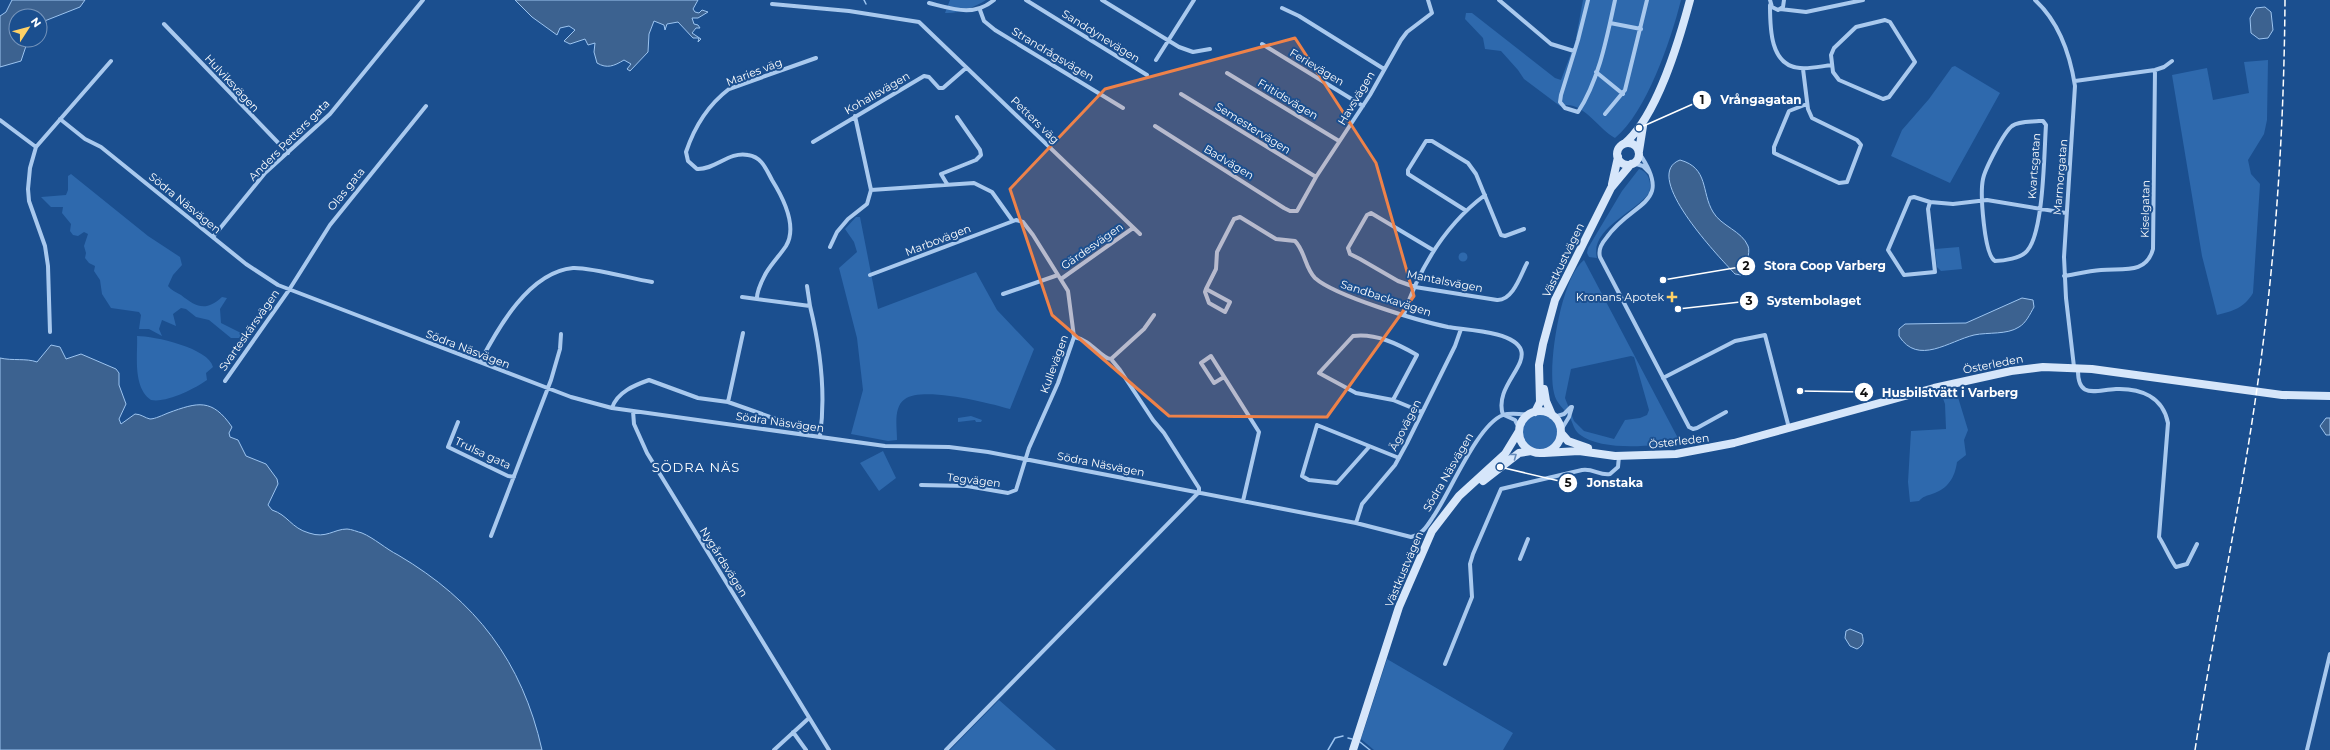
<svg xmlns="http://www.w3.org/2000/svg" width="2330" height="750" font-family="Montserrat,sans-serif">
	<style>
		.green { fill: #2e69ad; fill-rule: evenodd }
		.water { fill: #3c6290; stroke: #9cc4f0 }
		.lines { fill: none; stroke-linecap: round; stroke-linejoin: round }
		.stream { stroke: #9cc4f0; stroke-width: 1.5 }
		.street { stroke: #a9c9ee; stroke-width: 4 }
		.secondary { stroke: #d6e6fa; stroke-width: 8 }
		.rail { stroke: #fff; stroke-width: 1.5; stroke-dasharray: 7 3; stroke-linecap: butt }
		.oneway { stroke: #668bba }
		.marked { fill: #ee8249; fill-opacity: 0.2; stroke: #ee8249; stroke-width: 3; stroke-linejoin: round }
		.poi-dot { fill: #ffd166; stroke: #1b4f8f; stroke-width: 1.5 }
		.labels { text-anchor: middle; stroke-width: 4; stroke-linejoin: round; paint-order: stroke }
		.street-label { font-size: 11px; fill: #fff; stroke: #1b4f8f }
		.poi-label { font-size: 11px; fill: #fff; stroke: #1b4f8f; text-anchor: end }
		.quarter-label { font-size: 13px; letter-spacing: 1px; fill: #fff; stroke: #1b4f8f }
		.leader { fill: none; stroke: #fff; stroke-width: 1.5 }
		.callout-dot { fill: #fff; stroke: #1b4f8f; stroke-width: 1.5 }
		.mark-label { font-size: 12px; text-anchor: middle; font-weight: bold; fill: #111 }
		.callout-label { font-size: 12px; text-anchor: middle; font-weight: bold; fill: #fff; stroke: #1b4f8f; stroke-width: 4; stroke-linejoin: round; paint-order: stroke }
	</style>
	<rect width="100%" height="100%" fill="#1b4f8f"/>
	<path class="green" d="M950 0H986C975 7 958 14 945 13Z
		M1583 0H1681C1671 40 1646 113 1615 138 1598 129 1582 99 1560 106L1524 79 1518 70 1501 51 1485 49 1483 38 1465 19 1466 13H1472L1555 78 1561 80 1575 43Z
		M2268 60 2267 120 2264 134 2248 160 2251 174 2260 184 2253 293C2244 308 2233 311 2217 315L2202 256 2172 75 2207 68 2213 100 2249 93 2244 62Z
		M1955 66 2000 93 1950 183 1891 156 1902 130 1929 99 1952 67Z
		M1639 169C1649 172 1652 183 1649 193 1636 212 1589 229 1597 258L1589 257 1587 253 1588 248 1622 191Z
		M71 174 148 236 180 257 182 265 173 275 168 286C171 290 176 292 181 295 196 307 206 312 222 297L227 298 220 309 221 323 241 333 240 338H231L209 320 196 317 186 309 181 308 173 314 176 326 162 320 159 329 162 336 149 329H139L141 315 139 312 111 308 102 294 100 280 94 271 95 266 89 263 85 258 86 253 84 246 88 234 84 232 78 236 73 235 70 231 71 224 62 213 63 207H51L41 197 66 195 68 190V176Z
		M856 217H860L878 309 976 272 997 310 1034 349 1010 409C989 403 923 386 905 399 893 407 897 427 897 440L888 441 851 434 863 390 857 338 839 268 857 252 854 242 845 229Z
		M1959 247 1962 269 1941 271 1937 267 1935 249Z
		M1458.5 257a4.5 4.5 0 1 1 9 0a4.5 4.5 0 1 1-9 0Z
		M1584 260 1680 442C1653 446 1602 452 1579 434 1574 430 1573 423 1570 418 1565 409 1556 404 1554 393 1547 366 1561 277 1584 260ZM1631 356 1634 357 1649 410 1647 415 1640 418 1625 420 1614 439 1584 431 1574 421 1565 398 1571 369Z
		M137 336C154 336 209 348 213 367L206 373 207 380C194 389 167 403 151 400 132 387 138 354 137 336Z
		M1941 393 1957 394 1968 430 1964 440 1966 455 1957 462C1955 477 1948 489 1932 494 1926 496 1924 496 1919 501L1910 502 1908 482 1911 431 1946 429 1945 404Z
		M1522 432a18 18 0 1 1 36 0a18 18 0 1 1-36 0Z
		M971 416 982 420 981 422H976L975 420 958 422V418Z
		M883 451 896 478 879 491 860 463Z
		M1387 659 1513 733 1503 750H1374L1361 739Z
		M999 700 1056 750H950Z"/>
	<path class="water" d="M12 0H85L80 7 42 22 40 25V16H16V40H28L21 61 0 67V16L6 12Z
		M515 0H698L693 9 695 12 699 13 702 10 708 12 698 18H692L694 24 698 25 700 28H696L692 33 701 39 698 42 699 38H693L678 22 667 24 665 30 664 25 654 21 649 34 648 52 630 71 627 69 631 64 624 60C614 66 607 69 597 63L594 52 595 43 588 45 585 39 570 44 564 41 575 30 569 26 560 28 557 35 532 17Z
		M2265 7 2271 12 2273 30 2268 38 2259 39 2251 33 2250 18 2256 8Z
		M1680 160C1709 168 1701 192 1713 212 1721 226 1742 231 1748 246 1751 252 1745 270 1741 275L1735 274C1720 258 1640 175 1680 160Z
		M2022 298 2033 300 2034 307C2030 314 2026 323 2019 327 2007 335 1988 332 1974 335 1949 341 1918 366 1899 336V329L1905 324 1966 323Z
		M51 345 60 347 66 359 81 354 116 369 119 373V385L126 404 119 419 121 424 135 414C141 414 145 418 150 419 155 419 163 415 168 413 198 402 212 398 232 427L229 433 230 437 238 440 246 456 266 464 277 479 278 484 268 505 272 510C288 515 291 528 309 533 326 539 334 529 347 529 351 529 358 532 362 533 374 538 386 549 398 555 476 601 522 661 542 750H0V358C13 361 26 358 37 362Z
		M2326 418H2330V435H2326L2320 426Z
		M1850 629 1862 634C1864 642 1864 645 1857 649L1850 646 1845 638 1846 631Z"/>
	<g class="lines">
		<path class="stream" d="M864 0 866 4
			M1348 738 1352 739
			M1360 742 1370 750
			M1328 750 1335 738 1343 736"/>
		<path class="street" d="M1026 0 1147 75
			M1102 0 1179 47 1193 52 1210 49
			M1499 0 1551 44 1574 51
			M1588 0 1578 40 1561 95 1560 102 1565 108 1578 112C1599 80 1607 37 1615 0
			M1770 0 1772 7 1778 10 1783 7 1784 0
			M2035 0C2059 22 2070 54 2075 86L2064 257 2066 298 2074 367
			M929 3C953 9 974 17 994 0
			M772 4 849 11 919 22 1140 234
			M1770 5C1770 28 1770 66 1800 68 1811 69 1822 66 1832 65
			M1282 8 1299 16 1384 69
			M1780 9 1806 12 1863 0
			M980 10 984 21 995 30 1123 108
			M1885 20 1890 22 1915 62 1889 97 1883 99 1839 80 1833 72 1831 55 1834 48 1856 27Z
			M1610 23 1641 29
			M164 24 288 153
			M1262 44 1363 106
			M1156 60 1194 0
			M1803 69 1808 109 1812 118 1857 140 1861 145 1847 182 1839 183 1774 153V147L1789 111 1807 104
			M1596 72 1623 94
			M1227 73 1339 141
			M2075 81 2155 70 2164 67 2172 61
			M1181 94 1316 177
			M1605 114 1625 90 1647 0
			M855 116 871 190
			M60 119 85 139 101 147 246 264 278 285 571 397 612 408 885 446 949 447 988 452 1356 523 1411 537C1422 535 1427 526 1433 517 1450 493 1477 425 1503 415 1511 412 1521 415 1530 414
			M0 120 36 147
			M2039 121H2043L2046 125C2044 152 2044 232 2027 251 2021 258 2004 261 1995 261 1984 255 1980 193 1983 179 1985 169 2004 132 2012 126 2019 121 2031 122 2039 121Z
			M1155 126 1284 208 1290 211H1297L1316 177 1370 95 1401 40 1407 32 1432 13 1428 0
			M813 142 924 76 929 77 939 88H943L966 68
			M1639 153C1675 205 1632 201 1607 237 1602 243 1598 249 1600 257L1689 427 1693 429 1697 428 1726 412
			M1633 163 1643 166 1650 173
			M947 184 941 174 976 160 981 155 980 150 957 117
			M1930 202 1914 197 1910 198 1888 250 1904 275 1935 272 1928 209 1930 202 1953 204 1987 200 2066 213
			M1465 210 1408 174V170L1426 141H1432L1468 163 1476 174 1501 235 1505 236 1524 229
			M213 237 265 173 330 114 423 0
			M830 247 837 232 848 219 867 204 871 190 974 183 992 192 1012 220
			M1433 250 1371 213 1367 215 1348 248 1350 254 1360 259 1398 281 1415 287 1497 300C1513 301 1521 274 1527 263
			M870 275 1016 220 1023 222 1033 235 1068 291 1074 337 1058 383 1029 448 1016 490 1008 493 967 486 921 485
			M2064 276C2076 274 2089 271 2101 270 2122 268 2146 275 2153 249L2155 70
			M1061 279 1133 228
			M807 286 810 306
			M1206 289 1230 302 1225 312 1209 303 1205 292 1206 289 1216 269 1217 252 1234 219 1240 217 1276 239 1295 241C1305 251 1305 268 1315 278 1335 296 1419 321 1448 327 1465 330 1514 331 1521 350 1527 367 1494 388 1503 415
			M1003 294 1058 275
			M742 297 810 306C820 347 826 394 820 436
			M757 298C757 289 762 281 766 273 772 263 780 255 786 246 798 226 782 196 772 180 766 169 762 157 748 155 729 151 715 170 697 169L688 161 686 152C694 128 708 105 729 89L816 58
			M1404 314C1420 267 1445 225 1485 195
			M50 332 48 266 45 246 29 201 28 189 30 168 36 147 111 61
			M743 333 728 402 793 425 807 434
			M1074 337C1092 340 1101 359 1111 359L1144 329 1154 315
			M480 362C498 328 529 272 573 268 591 267 632 279 652 282
			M2078 368C2077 400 2095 390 2116 389 2141 388 2163 397 2168 423L2159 537C2163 543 2174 566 2176 567L2187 564 2197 544
			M1224 377 1214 383 1201 363 1211 356 1259 432 1243 501
			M1663 378 1735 341 1765 335 1789 428
			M225 381 289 290 330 225 426 106
			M1393 400 1417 355C1398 344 1376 333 1353 336L1319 373 1356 393 1393 400 1422 412
			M612 408C617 392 635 385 649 380L698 398 728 402
			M633 411 634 424 647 453 829 750
			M1504 415 1515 420 1519 428
			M1554 417 1564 414 1571 407
			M458 422 448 447 508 476 514 477
			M1561 430 1569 417 1572 407
			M1369 447 1337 483 1309 480 1302 476 1317 425 1399 458
			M1356 523 1362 504 1395 465 1407 443 1455 346 1461 329
			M491 536 551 380 560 349 561 334
			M1520 559 1528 539
			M1445 664 1472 597 1470 564 1473 554 1501 489 1582 470C1593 468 1600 476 1610 474L1618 467 1619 456
			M793 732 806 750
			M774 750 809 718
			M946 750 1199 492V488L1164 433 1153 420 1120 370 1111 359
			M2307 750 2330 654"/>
		<path class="secondary" d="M1617 154a11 11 0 1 1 22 0a11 11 0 1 1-22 0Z
			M1624 144C1657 117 1679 41 1690 0
			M1639 151 1643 126
			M1612 184 1618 157
			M1544 389 1546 401 1552 415
			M1519 432a21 21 0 1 1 42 0a21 21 0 1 1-42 0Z
			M1535 412 1540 402 1539 365 1543 344 1555 300 1611 188 1631 164
			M1561 433 1568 441 1588 448
			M1544 453 1579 451 1615 456 1676 454 1734 443 1934 388 2011 371 2043 367 2092 369 2282 395 2330 396
			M1483 481 1519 453 1531 451
			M1353 750 1399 607 1432 531 1459 496 1505 454 1519 431"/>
		<path class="rail" d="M2195 750C2213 634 2238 518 2255 402 2275 268 2284 135 2285 0"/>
	</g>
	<defs><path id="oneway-chevron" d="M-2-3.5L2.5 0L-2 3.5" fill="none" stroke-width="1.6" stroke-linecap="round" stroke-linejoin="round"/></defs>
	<use class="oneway" href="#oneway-chevron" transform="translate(1514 456) rotate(-36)"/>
	<path class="marked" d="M1295 38 1376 163 1414 296 1327 417 1169 416 1052 315 1010 189 1105 89Z"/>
	<path class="poi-dot" d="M1670 291h4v4h4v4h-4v4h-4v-4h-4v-4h4z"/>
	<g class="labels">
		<g class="street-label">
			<text transform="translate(1101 36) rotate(32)" y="4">Sanddynevägen</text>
			<text transform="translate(1053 54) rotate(31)" y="4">Strandrågsvägen</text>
			<text transform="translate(1317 67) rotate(31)" y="4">Ferievägen</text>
			<text transform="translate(754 72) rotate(-21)" y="4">Maries väg</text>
			<text transform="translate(232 83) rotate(47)" y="4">Hulviksvägen</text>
			<text transform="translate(877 93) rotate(-30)" y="4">Kohallsvägen</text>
			<text transform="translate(1356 98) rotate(-59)" y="4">Havsvägen</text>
			<text transform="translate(1288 99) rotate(31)" y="4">Fritidsvägen</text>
			<text transform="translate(1035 120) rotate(44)" y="4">Petters väg</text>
			<text transform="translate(1253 128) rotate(32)" y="4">Semestervägen</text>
			<text transform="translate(289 140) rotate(-45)" y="4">Anders Petters gata</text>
			<text transform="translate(1229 162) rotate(31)" y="4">Badvägen</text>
			<text transform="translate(2034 166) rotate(-86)" y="4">Kvartsgatan</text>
			<text transform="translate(2060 177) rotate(-85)" y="4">Marmorgatan</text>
			<text transform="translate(346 189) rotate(-51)" y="4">Olas gata</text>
			<text transform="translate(185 203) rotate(39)" y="4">Södra Näsvägen</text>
			<text transform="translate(2145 209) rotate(-89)" y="4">Kiselgatan</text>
			<text transform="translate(938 240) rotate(-21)" y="4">Marbovägen</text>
			<text transform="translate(1092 246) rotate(-35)" y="4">Gärdesvägen</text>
			<text transform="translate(1563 260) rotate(-64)" y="4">Västkustvägen</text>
			<text transform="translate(1445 281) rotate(11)" y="4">Mantalsvägen</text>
			<text transform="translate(1386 298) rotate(18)" y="4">Sandbackavägen</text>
			<text transform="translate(249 330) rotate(-55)" y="4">Svarteskärsvägen</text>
			<text transform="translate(468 349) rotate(21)" y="4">Södra Näsvägen</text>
			<text transform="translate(1054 364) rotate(-70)" y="4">Kullevägen</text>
			<text transform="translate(1993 364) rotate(-11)" y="4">Österleden</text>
			<text transform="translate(780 422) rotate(8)" y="4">Södra Näsvägen</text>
			<text transform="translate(1405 425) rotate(-63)" y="4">Ägovägen</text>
			<text transform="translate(1679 441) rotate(-7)" y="4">Österleden</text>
			<text transform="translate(483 453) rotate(25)" y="4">Trulsa gata</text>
			<text transform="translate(1101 464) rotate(11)" y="4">Södra Näsvägen</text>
			<text transform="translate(1448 472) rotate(-60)" y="4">Södra Näsvägen</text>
			<text transform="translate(974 480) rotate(7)" y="4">Tegvägen</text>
			<text transform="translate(724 562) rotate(58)" y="4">Nygårdsvägen</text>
			<text transform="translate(1404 569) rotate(-67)" y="4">Västkustvägen</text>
		</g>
		<g class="poi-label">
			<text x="1664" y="301">Kronans Apotek</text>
		</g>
		<g class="quarter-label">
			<text x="696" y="472">SÖDRA NÄS</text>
		</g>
	</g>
	<path class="leader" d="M1639 128L1702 100M1663 280L1746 266M1678 309L1749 301M1800 391L1864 392M1500 467L1568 483"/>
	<g class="callout-dot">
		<circle cx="1639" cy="128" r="4"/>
		<circle cx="1663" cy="280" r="4"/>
		<circle cx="1678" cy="309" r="4"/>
		<circle cx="1800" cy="391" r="4"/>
		<circle cx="1500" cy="467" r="4"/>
		<circle cx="1702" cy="100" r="10"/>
		<circle cx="1746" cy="266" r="10"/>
		<circle cx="1749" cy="301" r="10"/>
		<circle cx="1864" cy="392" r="10"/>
		<circle cx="1568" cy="483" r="10"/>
	</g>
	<g class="mark-label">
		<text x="1702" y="104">1</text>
		<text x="1746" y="270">2</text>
		<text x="1749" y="305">3</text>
		<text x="1864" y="397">4</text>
		<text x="1568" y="487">5</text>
	</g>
	<g class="callout-label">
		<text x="1761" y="104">Vrångagatan</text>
		<text x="1825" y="270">Stora Coop Varberg</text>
		<text x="1814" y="305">Systembolaget</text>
		<text x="1950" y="397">Husbilstvätt i Varberg</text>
		<text x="1615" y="487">Jonstaka</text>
	</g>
	<g transform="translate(28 28) rotate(54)"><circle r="19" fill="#1b4f8f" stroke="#7695bc"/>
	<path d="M0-3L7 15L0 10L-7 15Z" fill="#ffd166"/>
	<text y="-6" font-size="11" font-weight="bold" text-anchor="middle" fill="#ffffff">N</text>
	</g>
</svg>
